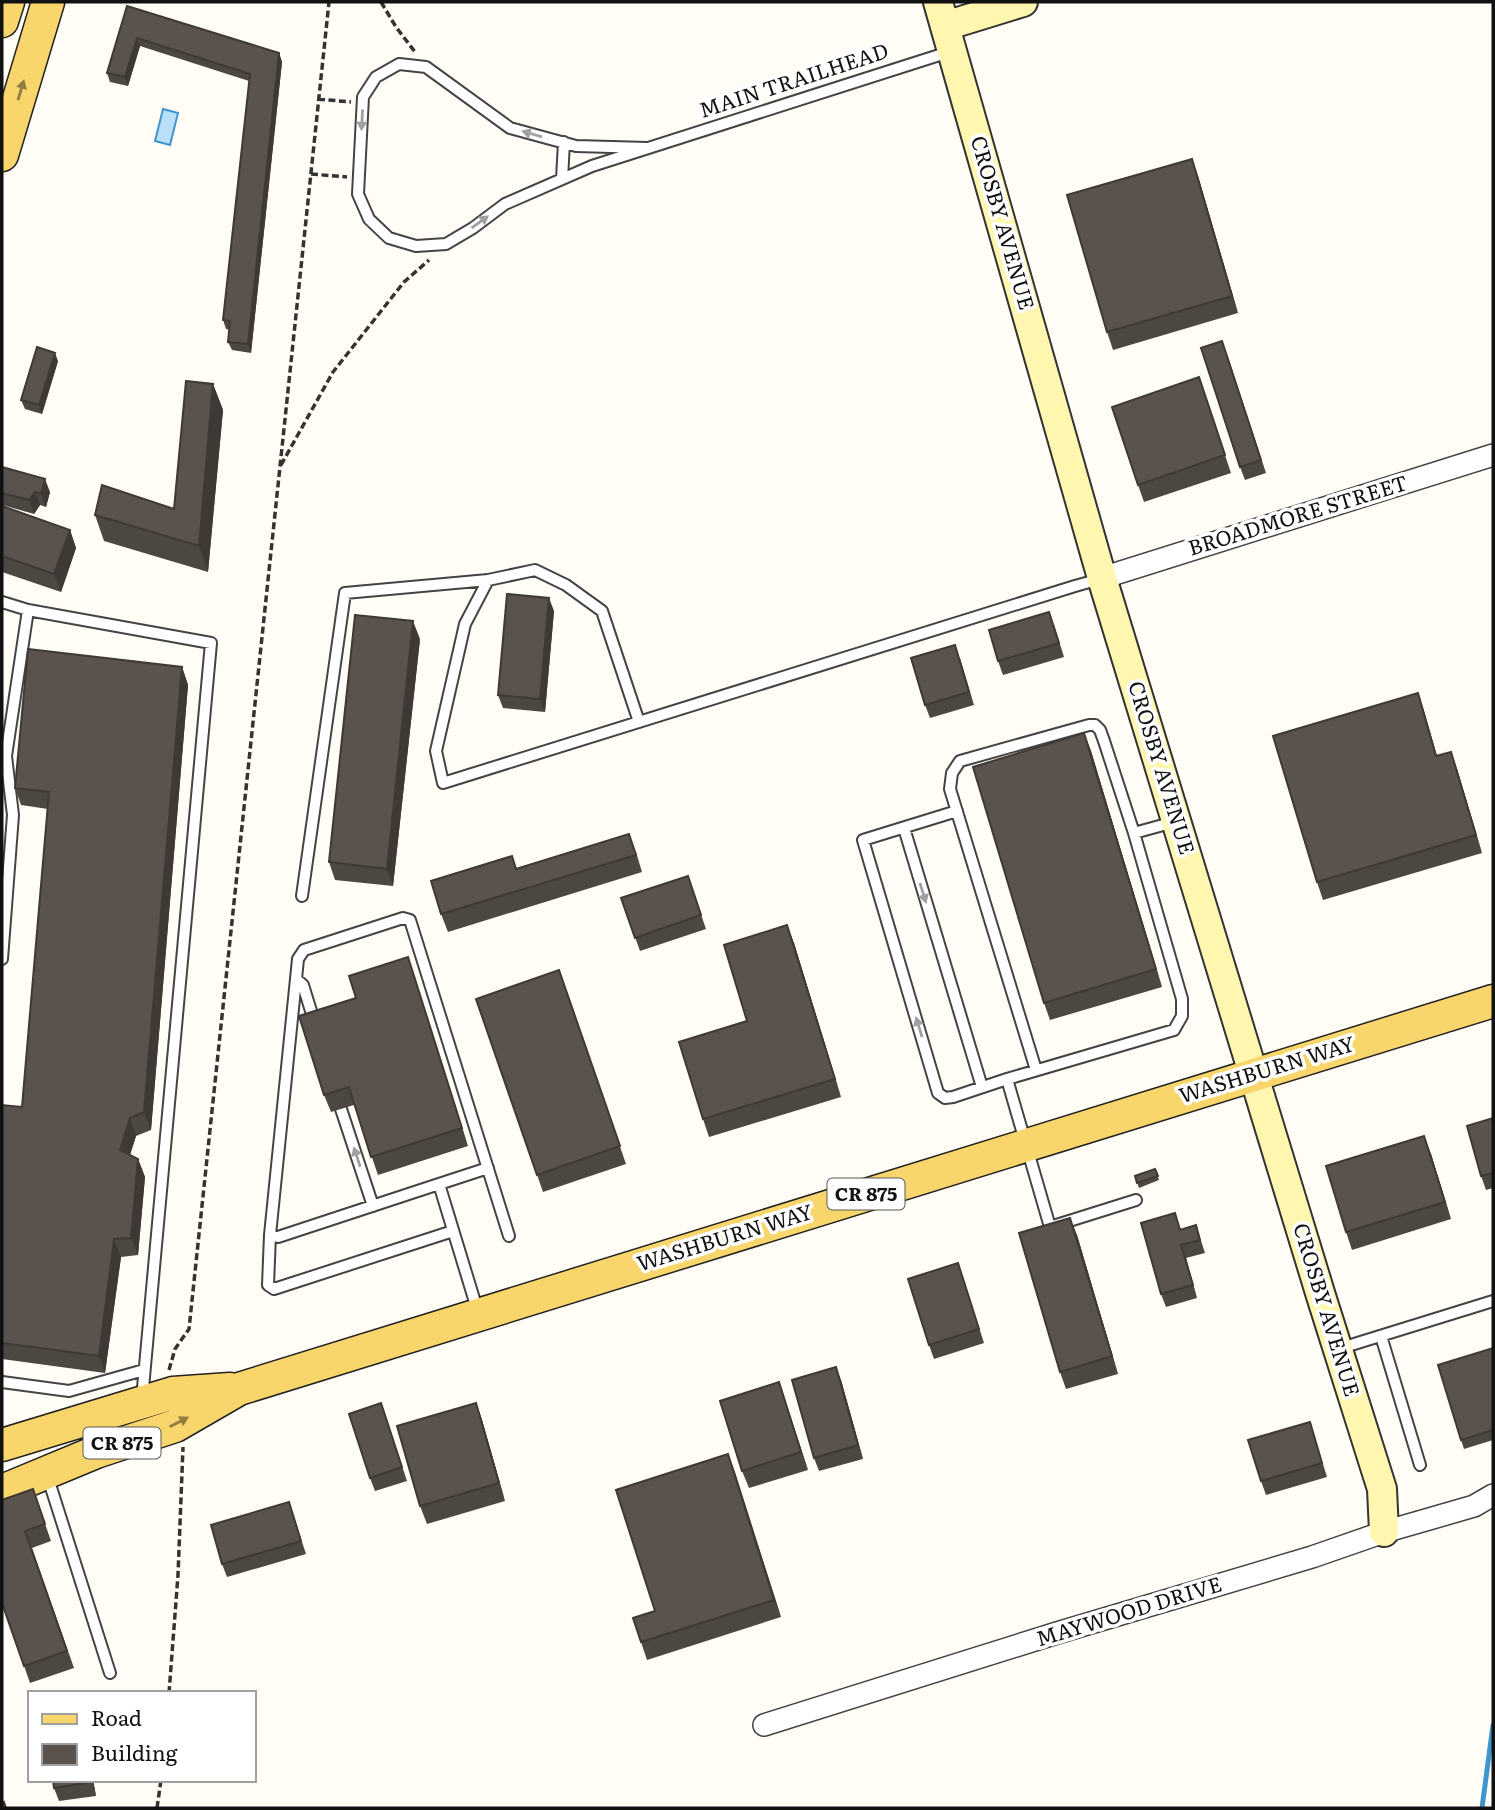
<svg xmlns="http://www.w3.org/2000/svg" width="1495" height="1810" font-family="Literata,serif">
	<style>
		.water { fill: #b9e0f7; stroke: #3f96cf; stroke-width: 2 }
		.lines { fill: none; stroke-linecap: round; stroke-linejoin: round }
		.stream { stroke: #3f96cf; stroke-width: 5 }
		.lane-casing { stroke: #444; stroke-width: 14 }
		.street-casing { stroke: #444; stroke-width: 24 }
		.secondary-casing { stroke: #333; stroke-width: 32 }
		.primary-casing { stroke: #222; stroke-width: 35 }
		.path { stroke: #333; stroke-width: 3.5; stroke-dasharray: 7 3.5; stroke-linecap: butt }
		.lane { stroke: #fff; stroke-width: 10 }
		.street { stroke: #fff; stroke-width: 21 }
		.secondary { stroke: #fff6b0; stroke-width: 28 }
		.primary { stroke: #f9d66b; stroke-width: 32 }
		.wall { fill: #4d4742 }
		.shaded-wall { fill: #3f3936 }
		.building { fill: #5a524d; stroke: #3f3936; stroke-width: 2 }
		.oneway { fill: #917d42 }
		.oneway2 { fill: #a0a0a0 }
		.labels { text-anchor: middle; stroke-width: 7; stroke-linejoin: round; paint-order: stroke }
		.shield { fill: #fff; stroke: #585858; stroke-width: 2 }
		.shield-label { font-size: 19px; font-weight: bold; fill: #111 }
		.street-label { font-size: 21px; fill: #111; stroke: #fff }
	</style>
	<rect width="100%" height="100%" fill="#fffdf5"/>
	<path class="water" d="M163 109 178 113 170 145 155 141Z"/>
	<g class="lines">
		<path class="stream" d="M1482 1808 1493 1725"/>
		<defs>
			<path id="lane" d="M647 148 576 146 510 128 426 67 399 64 376 77 363 97 358 194 369 219 389 238 416 246 446 244 473 228 505 204 592 166 952 51
				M562 179 564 142
				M2 602 28 610 6 756 13 815 2 959
				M28 610 211 643 142 1399
				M639 722 602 611 566 585 535 570 488 580 465 624 436 751 443 783 1075 586 1100 579
				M957 811 863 840 938 1093 945 1098 953 1097 1007 1079
				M904 828 982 1087
				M1134 833 1174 822
				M302 896 345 593 488 580
				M296 979 303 985 315 1024
				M1036 1070 950 789 952 773 960 761 1089 725H1095L1100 730 1104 741 1134 833 1182 999V1016L1174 1030 1007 1079 1050 1227 1136 1200
				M341 1109 373 1206
				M453 1231 274 1289 268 1285 270 1235 296 979 298 959 304 950 403 918 410 920 509 1236
				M270 1235 278 1237 439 1184
				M478 1312 439 1184 488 1168
				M1381 1336 1420 1465
				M1338 1349 1493 1301
				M2 1382 69 1391 144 1370
				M47 1475 110 1673"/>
			<path id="street" d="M1102 578 1493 455
				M764 1725 1057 1633 1312 1557 1384 1532 1474 1506 1493 1495"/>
			<path id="secondary" d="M938 2 1102 578 1321 1296 1382 1489 1384 1532
				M945 26 1023 2"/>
			<path id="primary" d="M2 21 8 2
				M2 155 48 2
				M2 1445 173 1393 230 1389
				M2 1491 96 1452 175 1426 239 1389 1493 1001"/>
		</defs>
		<use href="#lane" class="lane-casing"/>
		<use href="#street" class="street-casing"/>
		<use href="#secondary" class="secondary-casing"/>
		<use href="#primary" class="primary-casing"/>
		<path class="path" d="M381 2 396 27 415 52
			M318 99 351 102
			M311 174 347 177
			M281 465 333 372 404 282 429 260
			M169 1370 175 1349 189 1329 329 2
			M169 1693 178 1575 183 1447
			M157 1808 161 1780"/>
		<use href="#lane" class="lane"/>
		<use href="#street" class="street"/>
		<use href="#secondary" class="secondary"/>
		<use href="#primary" class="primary"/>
	</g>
	<path class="wall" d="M127 6 279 53 282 62 251 353 232 350 228 342 230 330 226 329 223 320 249 81 140 46 128 86 110 82 107 73Z
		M1198 176 1238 313 1113 350 1107 332Z
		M1227 354 1266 473 1245 480 1240 467Z
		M58 361 42 414 25 409 21 400Z
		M1199 377 1231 473 1144 502 1138 485Z
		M213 384 223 410 208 572 104 541 95 515 174 509Z
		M2 467 50 492 46 507 40 505 34 514 2 505Z
		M2 506 70 530 76 548 61 592 2 572Z
		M554 611 545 712 503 708 498 695Z
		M1054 625 1064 657 1003 675 998 661Z
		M420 639 393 886 335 880 329 862Z
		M960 658 974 705 930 718 925 705Z
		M182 667 188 685 151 1130 136 1136 130 1155 138 1159 145 1177 138 1255 121 1257 105 1373 2 1359V1105L22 1107 48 809 21 805 15 788Z
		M1418 693 1437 756 1457 769 1482 853 1323 900 1317 882Z
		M1084 733 1091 751 1162 987 1050 1020 1044 1003Z
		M636 852 642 872 448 932 441 914 512 856 516 869Z
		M688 876 706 929 640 951 621 898Z
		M794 943 841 1097 709 1137 703 1119 747 1021Z
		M559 970 626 1164 543 1192 476 999Z
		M414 975 468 1146 378 1175 354 1105 331 1112 324 1095 356 998Z
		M1493 1118V1188L1486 1190 1481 1176Z
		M1431 1154 1451 1219 1352 1250 1346 1232Z
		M1155 1169 1159 1180 1139 1188 1135 1176Z
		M1196 1225 1205 1253 1186 1258 1197 1298 1166 1307 1161 1294 1181 1230Z
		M1077 1235 1118 1374 1066 1389 1060 1372Z
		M963 1277 984 1343 934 1359 929 1345Z
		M1493 1348V1440L1464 1449 1461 1440Z
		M841 1380 863 1459 819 1471 814 1458Z
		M785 1400 808 1470 749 1488 742 1471Z
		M476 1403 482 1420 505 1501 427 1524 420 1506Z
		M386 1417 407 1481 375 1491 370 1478Z
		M1310 1422 1327 1477 1266 1495 1261 1481Z
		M728 1454 781 1617 647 1660 641 1642Z
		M33 1489 51 1541 32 1548 74 1668 30 1683 2 1603Z
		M289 1502 306 1554 227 1577 222 1564Z
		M93 1780 96 1796 59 1801 54 1788Z"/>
	<path class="shaded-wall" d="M137 38 140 46 128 86 125 77Z
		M279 53 282 62 251 353 248 344Z
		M1192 159 1198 176 1238 313 1232 296Z
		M55 353 58 361 42 414 39 405Z
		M213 384 223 410 208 572 199 546Z
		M45 479 50 492 46 507 41 494Z
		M35 492 40 505 34 514 29 500Z
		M70 530 76 548 61 592 54 574Z
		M549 598 554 611 545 712 540 699Z
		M413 621 420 639 393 886 387 869Z
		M182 667 188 685 151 1130 144 1112Z
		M1418 693 1424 711 1442 774 1436 756Z
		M1084 733 1091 751 1162 987 1156 969Z
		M1451 752 1457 769 1482 853 1476 835Z
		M787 925 794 943 841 1097 835 1079Z
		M408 957 414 975 468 1146 462 1128Z
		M130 1118 136 1136 126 1167 120 1150Z
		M1424 1136 1431 1154 1451 1219 1445 1202Z
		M138 1159 145 1177 138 1255 131 1238Z
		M1070 1218 1077 1235 1118 1374 1112 1356Z
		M114 1239 121 1257 105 1373 99 1356Z
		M1181 1245 1186 1258 1197 1298 1193 1285Z
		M836 1367 841 1380 863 1459 858 1445Z
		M779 1382 785 1400 808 1470 801 1452Z
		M476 1403 482 1420 505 1501 499 1483Z
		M728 1454 735 1472 781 1617 774 1600Z
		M90 1780H93L96 1796 91 1782Z"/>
	<path class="building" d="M127 6 279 53 248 344 228 342 230 321 223 320 250 74 137 38 125 77 107 73Z
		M1192 159 1232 296 1107 332 1067 195Z
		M1222 341 1261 460 1240 467 1201 348Z
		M37 347 55 353 39 405 21 400Z
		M1199 377 1225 455 1138 485 1112 407Z
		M186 381 213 384 199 546 95 515 102 485 174 509Z
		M2 467 45 479 41 494 35 492 29 500 2 493Z
		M2 506 70 530 54 574 2 556Z
		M507 594 549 598 540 699 498 695Z
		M1049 612 1059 643 998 661 989 630Z
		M355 615 413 621 387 869 329 862Z
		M955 645 969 692 925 705 911 658Z
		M28 649 182 667 144 1112 130 1118 120 1150 138 1159 131 1238 114 1239 99 1356 2 1343V1105L22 1107 49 792 15 788Z
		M1418 693 1436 756 1451 752 1476 835 1317 882 1273 736Z
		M1084 733 1156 969 1044 1003 973 767Z
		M629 834 636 855 441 914 431 881 512 856 516 869Z
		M688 876 701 915 635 938 621 898Z
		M787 925 835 1079 703 1119 679 1042 747 1021 724 945Z
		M408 957 462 1128 371 1157 349 1087 324 1095 299 1016 356 998 349 976Z
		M559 970 620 1146 537 1175 476 999Z
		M1493 1118V1173L1481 1176 1467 1126Z
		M1424 1136 1445 1202 1346 1232 1326 1166Z
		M1155 1169 1158 1176 1137 1183 1135 1176Z
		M1175 1213 1180 1230 1196 1225 1200 1240 1181 1245 1193 1285 1161 1294 1141 1223Z
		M1070 1218 1112 1356 1060 1372 1019 1233Z
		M958 1263 979 1329 929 1345 908 1279Z
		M1493 1348V1430L1461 1440 1438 1365Z
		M836 1367 858 1445 814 1458 792 1380Z
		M779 1382 801 1452 742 1471 720 1401Z
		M381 1403 402 1467 370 1478 349 1414Z
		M476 1403 499 1483 420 1506 397 1426Z
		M1310 1422 1322 1463 1261 1481 1248 1440Z
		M728 1454 774 1600 641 1642 633 1618 655 1611 616 1490Z
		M33 1489 45 1524 25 1531 67 1651 24 1666 2 1603V1500Z
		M289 1502 301 1541 222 1564 211 1525Z
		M53 1780H90L91 1782 54 1788Z
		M4 1802 6 1808H2V1803Z"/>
	<defs><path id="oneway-solid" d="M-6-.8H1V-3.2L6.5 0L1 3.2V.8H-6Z" transform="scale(1.75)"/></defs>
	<g class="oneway">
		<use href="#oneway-solid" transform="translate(21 90) rotate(-73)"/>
		<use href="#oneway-solid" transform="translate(179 1422) rotate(-27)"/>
	</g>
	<g class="oneway2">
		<use href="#oneway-solid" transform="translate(362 120) rotate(93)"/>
		<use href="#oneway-solid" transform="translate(532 134) rotate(-164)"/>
		<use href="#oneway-solid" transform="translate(480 222) rotate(-36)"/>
		<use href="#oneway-solid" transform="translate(923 893) rotate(73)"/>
		<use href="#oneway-solid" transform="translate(919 1027) rotate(-107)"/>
		<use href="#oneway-solid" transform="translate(357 1157) rotate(-108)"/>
	</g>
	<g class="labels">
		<g class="shield">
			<rect x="827.5" y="1178.5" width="77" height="31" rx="5"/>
			<rect x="83.5" y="1427.5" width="77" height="31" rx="5"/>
		</g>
		<g class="shield-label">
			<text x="866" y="1201">CR 875</text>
			<text x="122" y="1450">CR 875</text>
		</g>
		<g class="street-label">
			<text transform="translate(794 81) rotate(-18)" y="7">MAIN TRAILHEAD</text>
			<text transform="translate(1002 223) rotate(74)" y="7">CROSBY AVENUE</text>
			<text transform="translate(1298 516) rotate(-17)" y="7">BROADMORE STREET</text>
			<text transform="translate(1161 768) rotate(73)" y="7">CROSBY AVENUE</text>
			<text transform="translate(1267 1070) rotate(-17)" y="7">WASHBURN WAY</text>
			<text transform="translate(725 1238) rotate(-17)" y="7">WASHBURN WAY</text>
			<text transform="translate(1326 1310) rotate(73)" y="7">CROSBY AVENUE</text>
			<text transform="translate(1129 1612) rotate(-17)" y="7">MAYWOOD DRIVE</text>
		</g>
	</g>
	<rect width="1495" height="1810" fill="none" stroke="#111111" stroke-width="7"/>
	<rect x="28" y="1691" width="228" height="91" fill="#ffffff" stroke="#a0a0a0" stroke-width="2"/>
	<rect x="42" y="1714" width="35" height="10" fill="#f9d66b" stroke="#a0a0a0" stroke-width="2"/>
	<text x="91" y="1726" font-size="21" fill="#111111">Road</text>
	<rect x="42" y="1744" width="35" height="21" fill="#5a524d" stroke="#a0a0a0" stroke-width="2"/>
	<text x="91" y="1761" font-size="21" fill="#111111">Building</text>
</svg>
